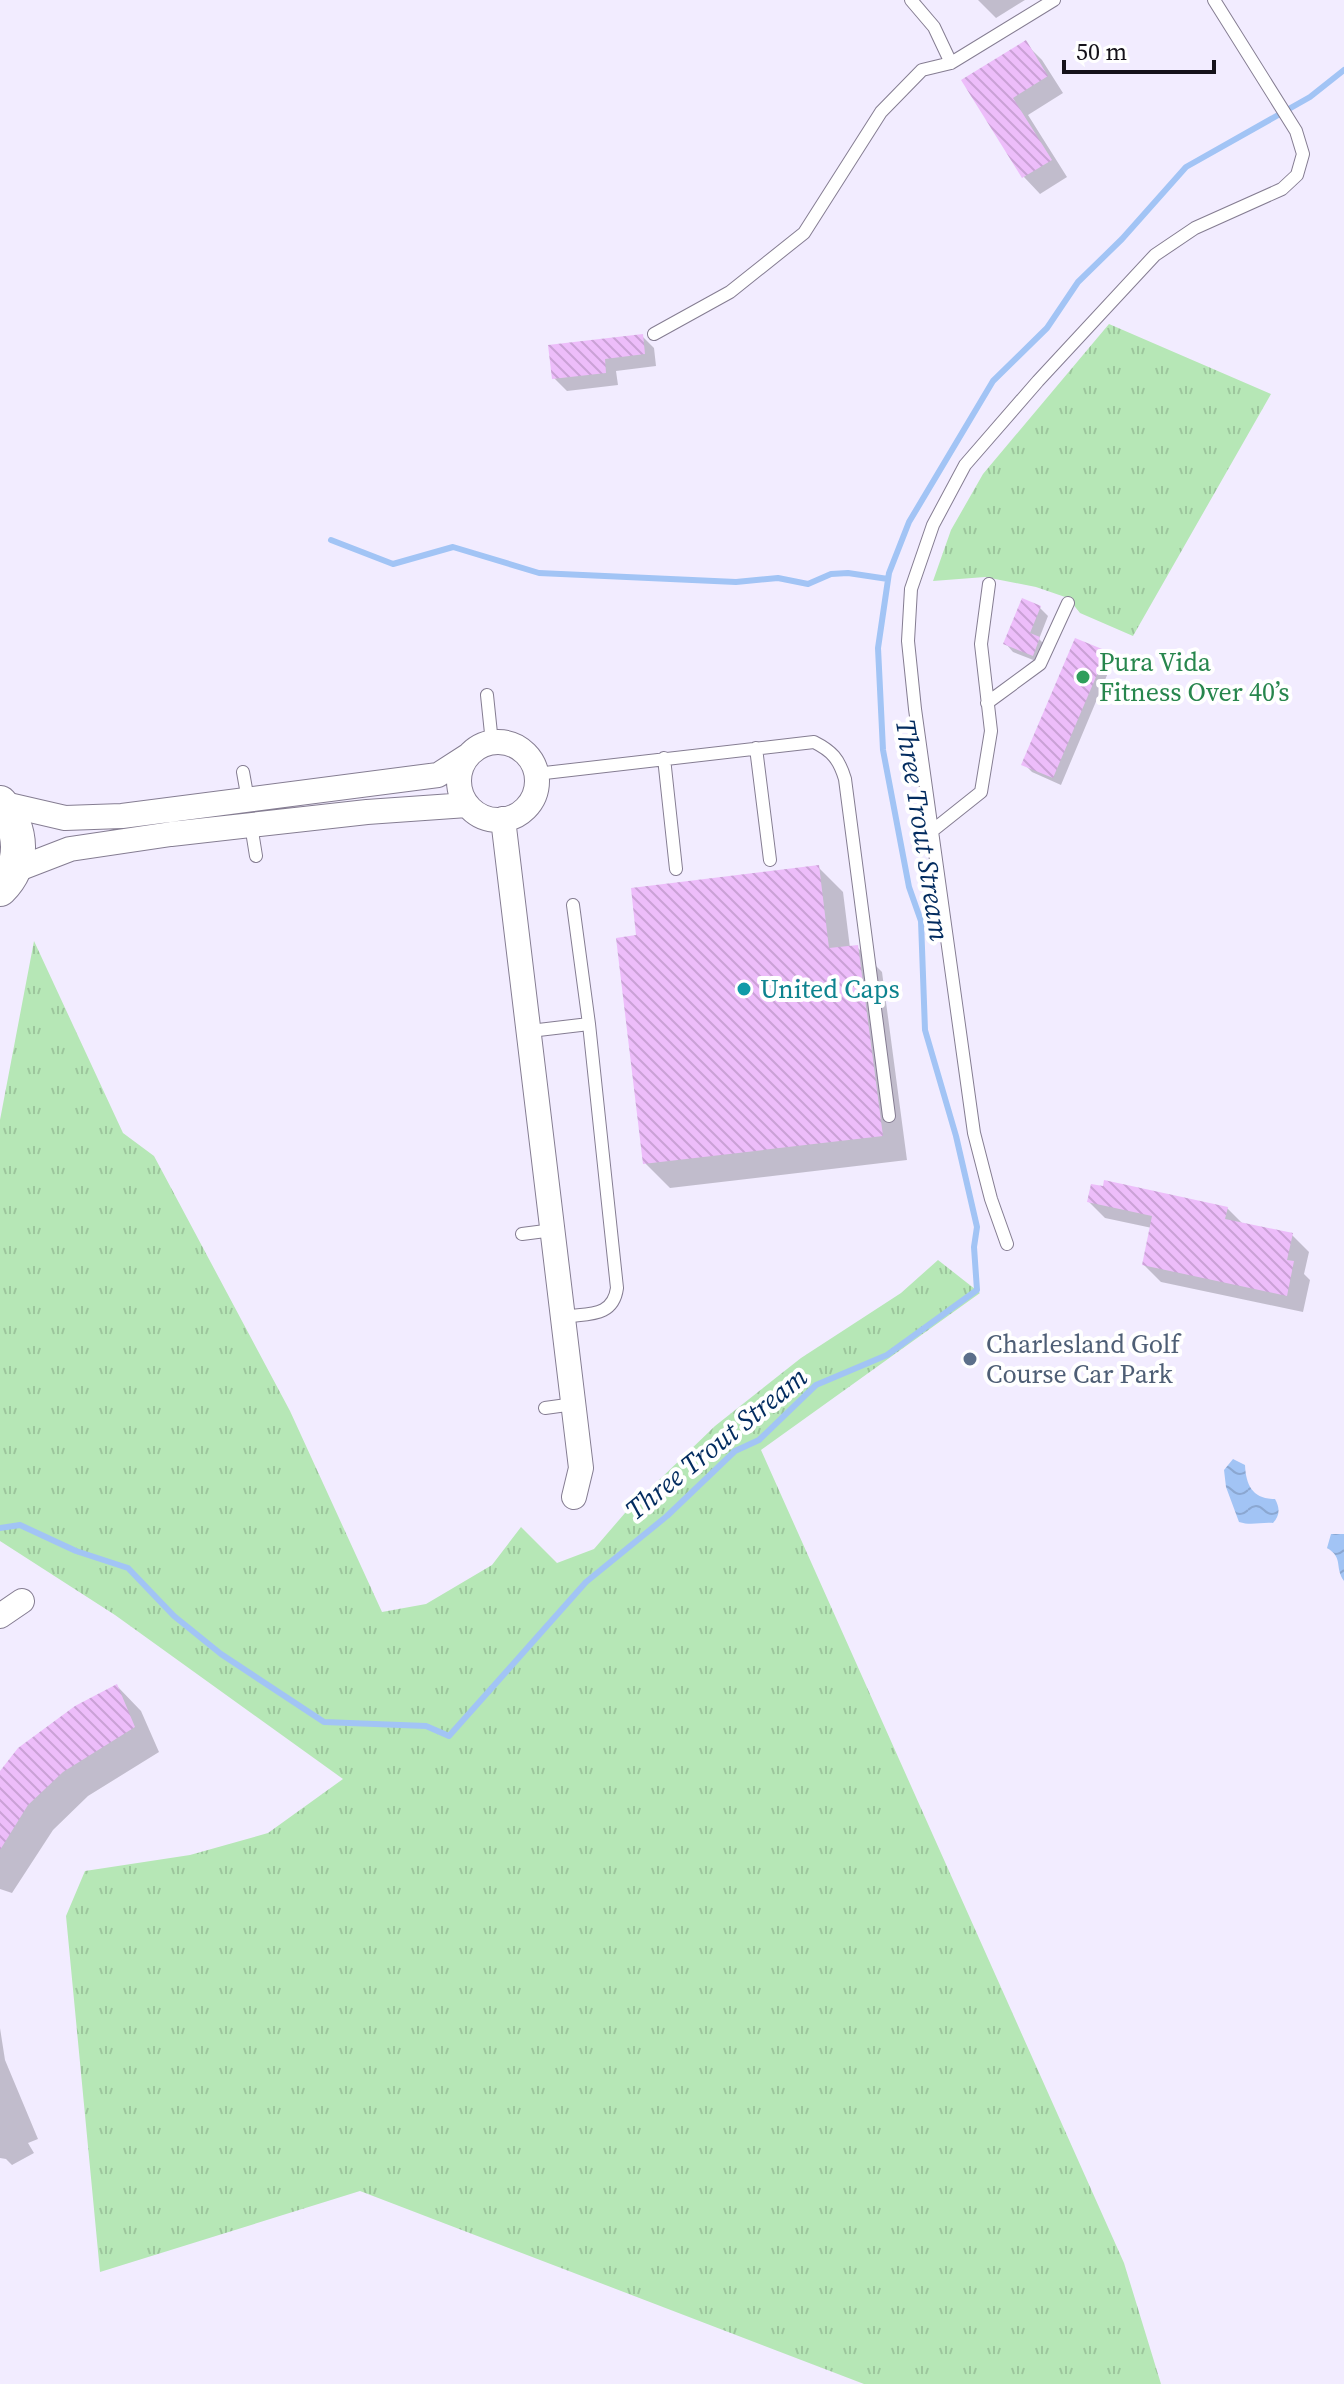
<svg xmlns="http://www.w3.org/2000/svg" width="1344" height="2384" font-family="'Source Serif 4',serif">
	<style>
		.grass { fill: url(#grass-tufts) }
		.water { fill: url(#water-waves) }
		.shadow { fill: #0003 }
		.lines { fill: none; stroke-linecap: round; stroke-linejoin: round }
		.stream { stroke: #a2c4f5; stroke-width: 6 }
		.building { fill: url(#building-back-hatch) }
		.service-casing { stroke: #857d92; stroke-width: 14 }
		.minor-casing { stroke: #857d92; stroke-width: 26 }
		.secondary-casing { stroke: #857d92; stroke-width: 36 }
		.service { stroke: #fff; stroke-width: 12 }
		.minor { stroke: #fff; stroke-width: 24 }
		.secondary { stroke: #fff; stroke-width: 34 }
		.leisure-dot { fill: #2e9e5b; stroke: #fff; stroke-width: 3 }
		.culture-dot { fill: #0f9aa8; stroke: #fff; stroke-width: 3 }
		.service-dot { fill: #5c6f8a; stroke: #fff; stroke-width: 3 }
		.labels { text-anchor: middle; stroke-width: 8; stroke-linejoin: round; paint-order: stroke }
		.leisure-label { font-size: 26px; fill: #27864d; stroke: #fff; text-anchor: start }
		.culture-label { font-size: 26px; fill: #0d838f; stroke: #fff; text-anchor: start }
		.service-label { font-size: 26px; fill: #4e5e75; stroke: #fff; text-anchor: start }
		.water-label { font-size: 28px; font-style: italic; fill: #022b5f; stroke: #fff }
	</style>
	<defs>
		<pattern id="grass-tufts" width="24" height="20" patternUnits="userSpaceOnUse" patternTransform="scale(2)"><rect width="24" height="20" fill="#b6e7b6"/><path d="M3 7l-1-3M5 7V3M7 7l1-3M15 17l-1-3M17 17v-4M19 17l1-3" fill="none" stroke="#9cc59c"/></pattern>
		<pattern id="water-waves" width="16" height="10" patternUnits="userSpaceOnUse" patternTransform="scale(2)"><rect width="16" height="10" fill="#a2c4f5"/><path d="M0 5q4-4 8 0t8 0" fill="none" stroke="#8ba7d1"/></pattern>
		<pattern id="building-back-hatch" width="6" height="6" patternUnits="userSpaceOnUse" patternTransform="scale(2)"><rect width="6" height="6" fill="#edbdfa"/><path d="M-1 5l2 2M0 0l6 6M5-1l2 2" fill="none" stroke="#caa1d6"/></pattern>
	</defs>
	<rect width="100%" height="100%" fill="#f2ecff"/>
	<path class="grass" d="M1109 324 1271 394 1133 636 1080 613 1068 598 1036 587 985 577 933 581 951 530 983 474Z
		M34 941 123 1133 154 1156 290 1411 382 1612 426 1604 492 1565 521 1527 557 1563 594 1549 625 1513 715 1426 801 1358 901 1293 938 1260 980 1293 761 1450 1124 2263 1161 2384H864L360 2191 100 2272 66 1916 85 1871 190 1855 268 1833 343 1779 115 1615 0 1541V1120Z"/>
	<path class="water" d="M1233 1459 1245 1465C1246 1486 1253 1499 1275 1499 1280 1508 1280 1515 1273 1523 1261 1522 1251 1526 1239 1522L1226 1487 1224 1470Z
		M1331 1534H1344V1581C1334 1567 1344 1558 1327 1548Z"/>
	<path class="shadow" d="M978 0H1025L996 18Z
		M1025 43 1042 60 1063 93 1028 115 1067 177 1040 194 1024 177 964 81Z
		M642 336 654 348 656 366 616 371 618 385 567 391 554 378Z
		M1023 601 1040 608 1048 616 1039 639 1047 647 1041 663 1013 652 1006 644Z
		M1105 653 1113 661 1061 785 1032 772 1024 764Z
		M818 867 843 892 850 948 857 947 882 972 907 1160 670 1188 645 1163 639 937Z
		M1089 1202 1227 1208 1243 1224 1292 1235 1309 1252 1304 1274 1310 1280 1303 1312 1161 1282 1144 1265 1152 1228 1105 1218Z
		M117 1686 141 1711 159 1752 88 1796 53 1830 12 1893 0 1889V1774Z
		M0 2028 5 2060 38 2139 28 2143 34 2153 12 2165 6 2159 0 2158Z"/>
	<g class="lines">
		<path class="stream" d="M331 540 393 564 453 547 539 573 736 582 778 578 808 584 831 574 848 573 888 579
			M0 1528 20 1525 76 1551 128 1568 174 1616 221 1654 324 1722 426 1726 449 1736 586 1582 667 1516 735 1451 759 1440 816 1385 887 1355 977 1290 974 1247 977 1227 956 1136 925 1030 921 921 909 887 883 750 878 648 889 573 909 522 993 381 1047 328 1078 282 1122 239 1186 167 1310 97 1344 70"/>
	</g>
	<path class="building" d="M1026 40 1048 76 1013 98 1052 160 1022 178 961 80Z
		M643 334 645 354 605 359 606 373 552 379 548 345Z
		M1022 598 1041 606 1030 633 1040 637 1033 656 1003 644Z
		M1075 638 1107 651 1053 778 1021 765Z
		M819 865 829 948 858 945 883 1136 643 1164 616 938 636 935 631 888Z
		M1104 1180 1228 1207 1225 1219 1293 1233 1287 1260 1294 1261 1287 1296 1142 1265 1152 1216 1087 1202 1091 1184 1103 1186Z
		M117 1684 135 1727 63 1772 28 1805 0 1850V1771L18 1748 75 1706Z"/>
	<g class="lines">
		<defs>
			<path id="service" d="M911 0 934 27 951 63
				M654 334 730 292 804 233 881 112 922 70 951 63 1054 0
				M487 695 492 743
				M987 703 1040 664 1068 603
				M756 748 770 860
				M664 758 676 869
				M243 772 248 800
				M536 774 814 742C832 751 839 759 845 779L889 1116
				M251 825 256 856
				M932 831 981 792 991 731 981 644 989 584
				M530 1031 589 1024
				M522 1234 553 1230
				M1007 1244 991 1199 974 1133 915 709 908 641 911 589 933 525 965 465 1038 381 1155 255 1195 228 1282 189 1297 175 1303 154 1296 131 1214 0
				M564 1317C587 1313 613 1318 617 1288L589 1024 573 905
				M545 1408 574 1404"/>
			<path id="minor" d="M459 781a39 39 0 1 1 78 0a39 39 0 1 1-78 0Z
				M0 803 65 818 122 816 438 775 469 755
				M503 819 581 1468 574 1497
				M13 871 70 849 171 834 367 812 467 805
				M0 1616 22 1601"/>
			<path id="secondary" d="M0 803C23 829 25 864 0 889"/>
		</defs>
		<use href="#service" class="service-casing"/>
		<use href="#minor" class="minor-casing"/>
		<use href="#secondary" class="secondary-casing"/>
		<use href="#service" class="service"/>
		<use href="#minor" class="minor"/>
		<use href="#secondary" class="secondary"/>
	</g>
	<circle class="leisure-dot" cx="1083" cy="677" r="8"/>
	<circle class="culture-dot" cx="744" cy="989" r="8"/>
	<circle class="service-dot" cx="970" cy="1359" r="8"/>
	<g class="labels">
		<g class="leisure-label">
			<text x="1099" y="671">Pura Vida<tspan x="1099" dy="30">Fitness Over 40’s</tspan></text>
		</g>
		<g class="culture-label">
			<text x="760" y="998">United Caps</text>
		</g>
		<g class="service-label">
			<text x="986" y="1353">Charlesland Golf<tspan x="986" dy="30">Course Car Park</tspan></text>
		</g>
		<g class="water-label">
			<text transform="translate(923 830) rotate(81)" y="10">Three Trout Stream</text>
			<text transform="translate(716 1443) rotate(-39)" y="10">Three Trout Stream</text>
		</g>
	</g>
	<path d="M1064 60v12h150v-12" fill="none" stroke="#15121a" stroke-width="4"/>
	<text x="1076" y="60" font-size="24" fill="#15121a" stroke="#ffffff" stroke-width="6" paint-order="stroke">50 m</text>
</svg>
